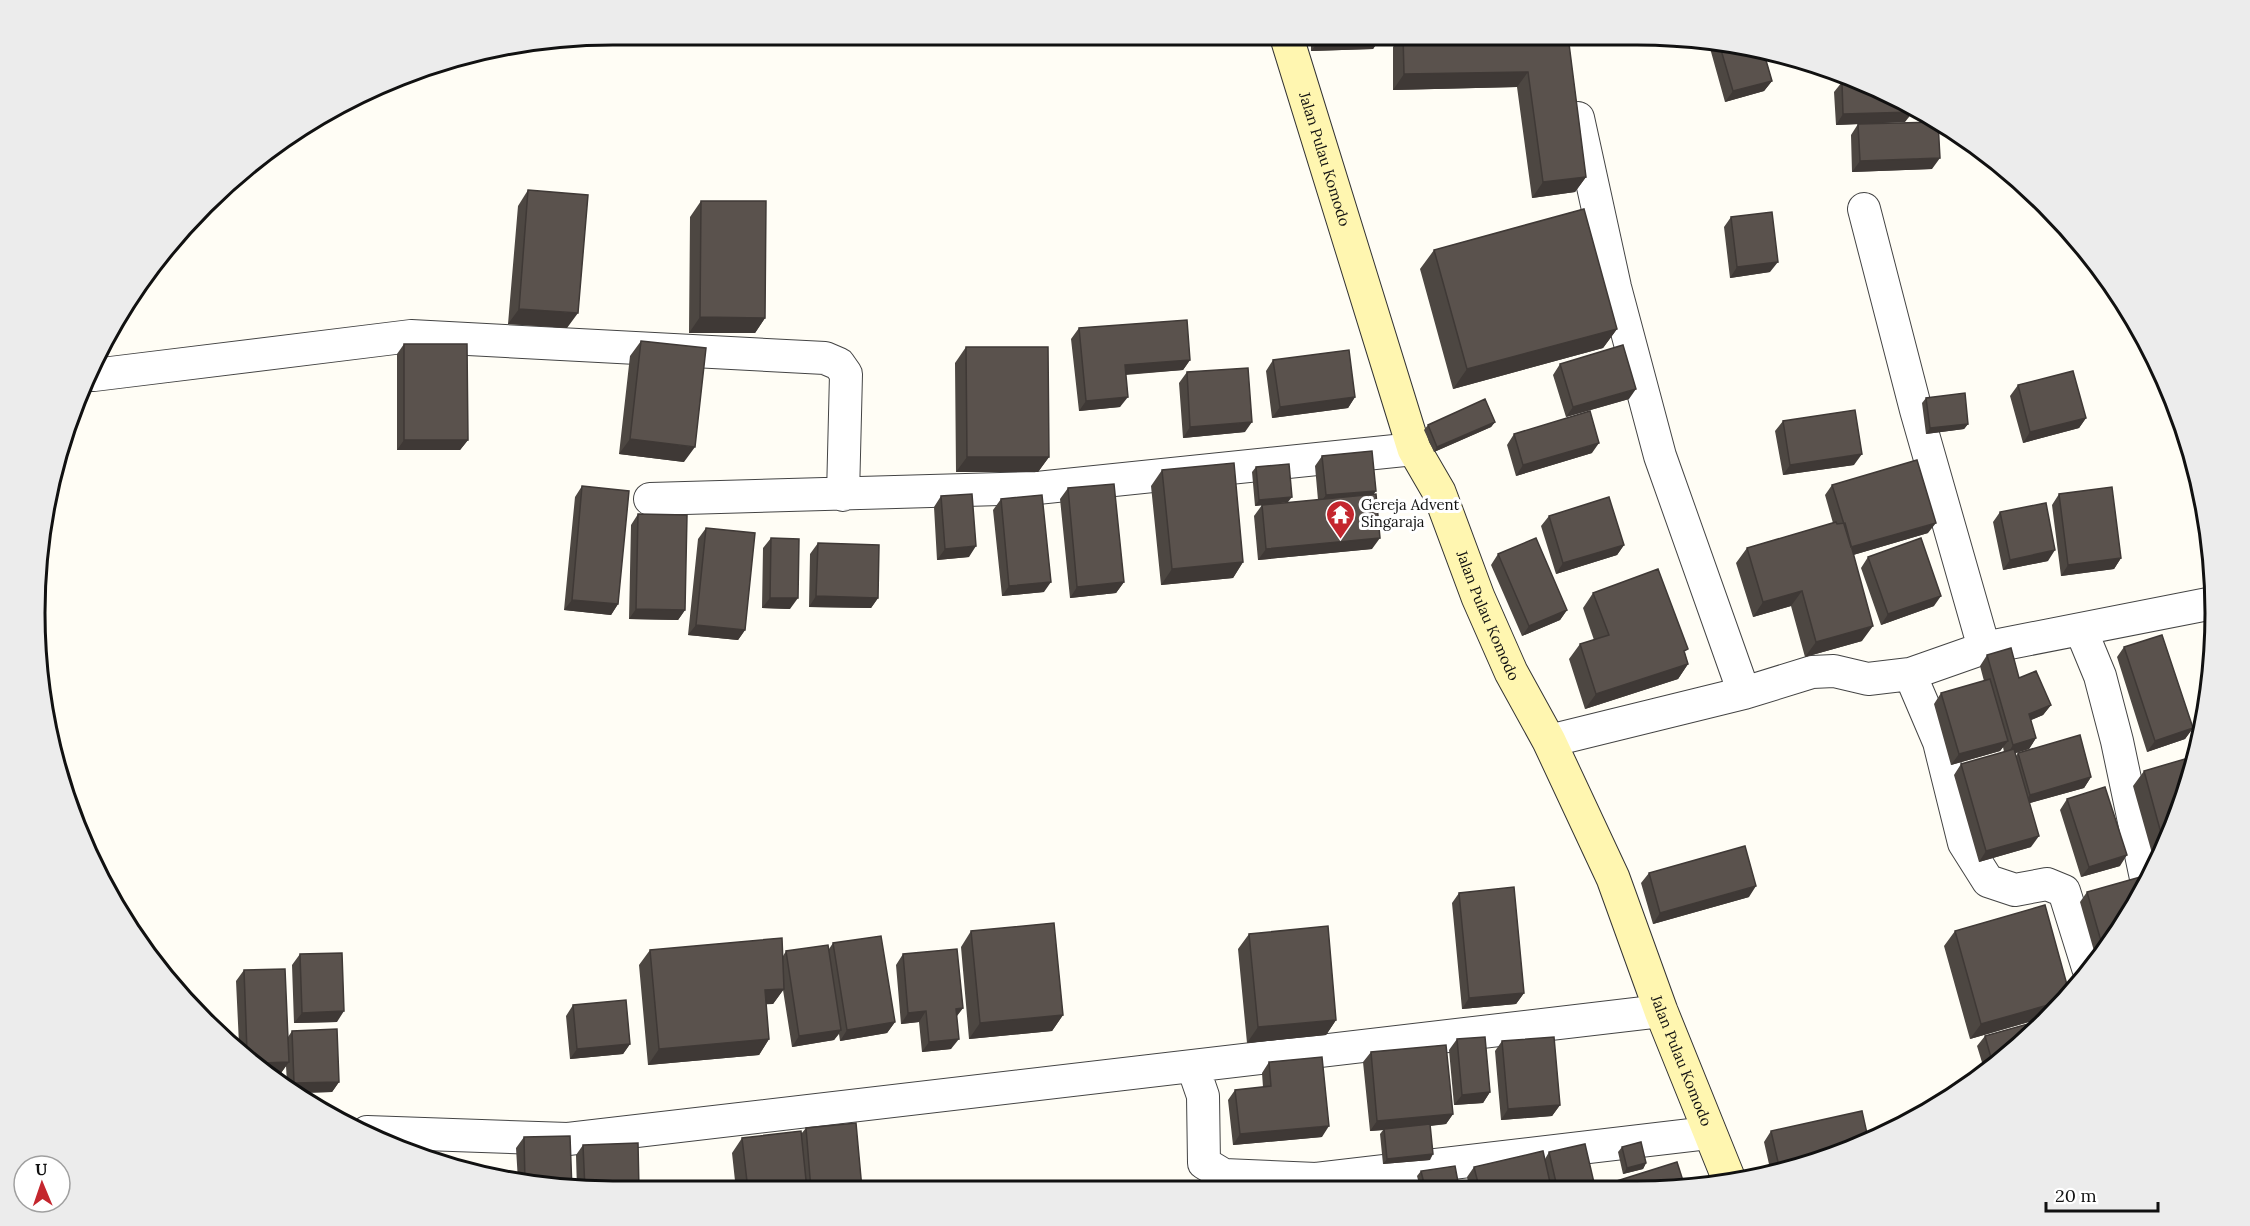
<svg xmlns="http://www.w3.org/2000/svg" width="2250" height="1226" font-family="Lora,serif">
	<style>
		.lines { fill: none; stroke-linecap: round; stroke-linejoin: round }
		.street-casing { stroke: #444; stroke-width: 34 }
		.secondary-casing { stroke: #333; stroke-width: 35 }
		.street { stroke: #fff; stroke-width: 32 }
		.secondary { stroke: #fff6b0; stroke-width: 33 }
		.wall { fill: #4d4742 }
		.shaded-wall { fill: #3f3936 }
		.building { fill: #5a524d; stroke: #3f3936; stroke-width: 1.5 }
		.labels { text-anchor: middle; stroke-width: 6; stroke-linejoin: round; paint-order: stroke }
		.street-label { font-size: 15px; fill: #111; stroke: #fff }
		.poi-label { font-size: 15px; fill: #111; stroke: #fff; text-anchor: start }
		.rim { fill: none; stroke: #111; stroke-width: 3 }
	</style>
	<rect width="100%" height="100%" fill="#fffdf5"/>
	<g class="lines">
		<defs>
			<path id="street" d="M1578 118 1615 287 1660 456 1744 693
				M1864 209 1916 410 1984 648
				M94 375 411 336 825 358 839 364 846 374 843 495
				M650 499 1037 488 1414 449
				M2081 630 2100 676 2117 741 2147 883
				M1910 674 1939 742 1964 843 1988 881 2015 890 2047 884 2064 891 2088 968
				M1549 741 1744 693 1812 672 1834 671 1868 679 1910 674 1984 648 2213 603
				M1193 1067 1203 1096 1204 1163 1224 1175 1316 1179 1708 1133
				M367 1132 568 1139 1661 1011"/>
			<g id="secondary">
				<path id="s1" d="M1286 35 1414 449 1439 492 1478 597 1511 672 1549 741 1613 878 1661 1011 1730 1182"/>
			</g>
		</defs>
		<use href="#street" class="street-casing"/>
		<use href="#secondary" class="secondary-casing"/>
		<use href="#street" class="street"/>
		<use href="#secondary" class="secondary"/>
	</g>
	<path class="wall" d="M1311 35H1381L1373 49 1311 51Z
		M1400 35 1568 36 1586 177 1575 192 1532 198 1517 87 1393 90V47Z
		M1708 41 1763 50 1772 81 1764 91 1725 102Z
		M1842 82 1905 122 1836 125 1834 92Z
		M1858 124 1932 169 1852 172 1851 135Z
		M528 190 567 328 508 324 518 206Z
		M701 201 765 318 755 333H689L690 217Z
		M1731 217 1770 272 1730 278 1724 227Z
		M1434 250 1617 329 1603 348 1453 389 1420 269Z
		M1079 328 1190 360 1183 370 1126 375 1120 407 1079 411 1071 339Z
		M641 341 684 462 619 454 630 356Z
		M404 344 468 440 460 450H397V354Z
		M966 347 1049 457 1038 472H956L955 363Z
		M1273 360 1355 397 1348 408 1272 418 1266 371Z
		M1560 364 1629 399 1566 417 1553 375Z
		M1187 372 1245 432 1183 438 1179 383Z
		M2018 385 2086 418 2079 428 2023 443 2010 396Z
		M1926 398 1968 424 1964 429 1926 434 1922 403Z
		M1783 421 1854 465 1783 475 1775 431Z
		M1495 422 1491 427 1434 452 1424 430 1428 425Z
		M1514 434 1592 453 1516 476 1507 445Z
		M1322 456 1374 494 1372 549 1258 560 1254 516 1262 505 1318 500 1315 466Z
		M1256 467 1288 502 1255 506 1252 472Z
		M1162 470 1243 562 1233 578 1161 585 1151 486Z
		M1832 485 1928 533 1853 555 1862 641 1805 657 1791 606 1753 617 1736 563 1747 548 1833 523 1825 495Z
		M582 486 618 604 611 615 564 610 575 497Z
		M1068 488 1124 582 1116 593 1070 598 1060 499Z
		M2059 494 2121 558 2114 569 2061 576 2052 505Z
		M941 496 969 557 937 560 934 507Z
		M1001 499 1044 592 1002 596 993 510Z
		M2000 512 2048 561 2003 570 1993 522Z
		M638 514 685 610 678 620 629 619 631 525Z
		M1549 516 1624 545 1617 555 1556 574 1541 526Z
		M706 528 745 630 738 640 688 635 698 539Z
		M771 538 790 609 762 608 763 548Z
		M818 543 878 598 871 608 809 607 810 554Z
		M1498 554 1567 610 1560 620 1522 636 1491 565Z
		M1868 557 1934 606 1881 625 1861 568Z
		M1593 593 1685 653 1688 664 1678 679 1585 709 1569 659 1580 644 1594 640 1583 608Z
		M2124 647 2193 728 2185 739 2147 752 2117 657Z
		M1987 655 2019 678 2051 705 2043 715 2031 720 2036 738 2029 749 2015 753 2016 756 2018 753 2091 777 2084 788 2029 803 2031 847 1979 862 1954 775 1961 764 2004 752 2003 747 2000 751 1951 765 1934 704 1941 693 1984 681 1980 666Z
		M2144 771 2185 799 2155 864 2133 786Z
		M2067 799 2120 866 2081 877 2060 810Z
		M1649 873 1749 897 1653 924 1641 883Z
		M2087 892 2138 902 2096 958 2080 902Z
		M1459 893 1524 993 1516 1004 1462 1009 1452 903Z
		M971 931 1063 1015 1052 1031 969 1039 961 947Z
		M1955 931 2069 992 2050 1016 1970 1039 1944 946Z
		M1249 934 1336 1020 1326 1035 1247 1043 1238 949Z
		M833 943 895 1022 887 1033 840 1041 839 1034 834 1040 792 1047 783 990 773 1004H766L769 1039 759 1055 648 1065 639 965 650 950 783 956 786 951 829 949Z
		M300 954 337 1022 294 1023 292 965Z
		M903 954 963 1008 957 1016 951 1049 922 1052 919 1022 901 1024 896 965Z
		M244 970 288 1037 292 1031 339 1082 332 1092 298 1093 287 1083 286 1066 281 1073H274L239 1044 236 981Z
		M573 1005 630 1044 623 1054 570 1059 566 1016Z
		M2046 1022 1985 1072 1977 1046 1985 1036Z
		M1457 1039 1490 1092 1483 1103 1454 1105 1449 1050Z
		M1502 1041 1560 1105 1552 1116 1501 1120 1495 1051Z
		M1371 1052 1453 1114 1446 1124 1431 1126 1430 1160 1383 1164 1380 1134 1383 1130 1370 1131 1363 1062Z
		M1269 1062 1322 1137 1233 1145 1228 1100 1235 1090 1263 1087 1262 1073Z
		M806 1128 862 1189 736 1190 732 1153 742 1138 801 1134Z
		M1771 1131 1823 1161 1771 1173 1764 1142Z
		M524 1137 572 1190 518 1181 516 1148Z
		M583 1145 639 1190H577L576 1155Z
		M1622 1147 1646 1163 1643 1169 1623 1174 1618 1152Z
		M1549 1152 1595 1187H1469L1467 1177 1474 1167 1545 1159Z
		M1421 1171 1459 1187 1420 1188 1417 1176Z"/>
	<path class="shaded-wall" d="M1381 38 1373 49 1311 51 1319 41Z
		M1528 72 1517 87 1393 90 1404 74Z
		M1832 73 1842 77 1828 78Z
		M1772 81 1764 91 1725 102 1733 91Z
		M1913 112 1905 122 1836 125 1843 114Z
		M1940 158 1932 169 1852 172 1860 161Z
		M1586 177 1575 192 1532 198 1543 182Z
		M1778 262 1770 272 1730 278 1737 267Z
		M519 309 578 313 567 328 508 324Z
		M700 317 765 318 755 333H689Z
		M1617 329 1603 348 1453 389 1467 369Z
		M1190 360 1183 370 1117 375 1125 365Z
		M1636 389 1629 399 1566 417 1573 407Z
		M1128 397 1120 407 1079 411 1086 401Z
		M1355 397 1348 408 1272 418 1280 407Z
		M2086 418 2079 428 2023 443 2030 432Z
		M1252 422 1245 432 1183 438 1190 427Z
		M1495 422 1491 427 1434 452 1437 447Z
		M1968 424 1964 429 1926 434 1930 428Z
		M630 439 695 447 684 462 619 454Z
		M404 440H468L460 450H397Z
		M1599 443 1592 453 1516 476 1523 465Z
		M1862 454 1854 465 1783 475 1790 465Z
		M967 457H1049L1038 472H956Z
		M1376 491 1369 501 1318 506 1326 495Z
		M1292 497 1288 502 1255 506 1259 500Z
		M1936 523 1928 533 1843 558 1851 547Z
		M1380 538 1372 549 1258 560 1266 549Z
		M1624 545 1617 555 1556 574 1563 563Z
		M976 546 969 557 937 560 945 549Z
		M2055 550 2048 561 2003 570 2010 560Z
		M2121 558 2114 569 2061 576 2068 565Z
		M1243 562 1233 578 1161 585 1172 569Z
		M1051 582 1044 592 1002 596 1009 586Z
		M1124 582 1116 593 1070 598 1077 587Z
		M1802 591 1791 606 1753 617 1763 602Z
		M816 596 878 598 871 608 809 607Z
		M1941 596 1934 606 1881 625 1888 614Z
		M770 598H798L790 609 762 608Z
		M572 600 618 604 611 615 564 610Z
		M636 609 685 610 678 620 629 619Z
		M1567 610 1560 620 1522 636 1529 626Z
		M696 625 745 630 738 640 688 635Z
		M1873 626 1862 641 1805 657 1816 642Z
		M1688 664 1678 679 1585 709 1596 694Z
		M2051 705 2043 715 2022 724 2029 714Z
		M2193 728 2185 739 2147 752 2155 741Z
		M2036 738 2029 749 2006 756 2013 745Z
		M2008 741 2000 751 1951 765 1959 754Z
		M2091 777 2084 788 2023 805 2030 795Z
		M2039 836 2031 847 1979 862 1986 851Z
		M2127 855 2120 866 2081 877 2089 867Z
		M1756 886 1749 897 1653 924 1660 913Z
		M784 989 773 1004 755 1005 765 990Z
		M1524 993 1516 1004 1462 1009 1469 998Z
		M2062 1001 2050 1016 1970 1039 1981 1024Z
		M963 1008 955 1018 956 1009Z
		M344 1011 337 1022 294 1023 302 1013Z
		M926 1011 919 1022 901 1024 908 1013Z
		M1063 1015 1052 1031 969 1039 980 1023Z
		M1336 1020 1326 1035 1247 1043 1258 1027Z
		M895 1022 887 1033 840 1041 847 1030Z
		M841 1030 834 1040 792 1047 799 1036Z
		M769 1039 759 1055 648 1065 659 1049Z
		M959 1039 951 1049 922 1052 929 1042Z
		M630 1044 623 1054 570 1059 577 1049Z
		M289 1062 281 1073H274L262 1063Z
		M339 1082 332 1092 298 1093 291 1087 294 1083Z
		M1490 1092 1483 1103 1454 1105 1462 1095Z
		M1560 1105 1552 1116 1501 1120 1508 1109Z
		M1453 1114 1446 1124 1384 1130V1129L1383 1130 1370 1131 1377 1121Z
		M1329 1126 1322 1137 1233 1145 1240 1134Z
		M1433 1154 1430 1160 1383 1164 1387 1159Z
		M1646 1163 1643 1169 1623 1174 1627 1168Z"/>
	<path class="building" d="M1318 35H1381V38L1319 41Z
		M1403 35 1568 36 1586 177 1543 182 1528 72 1404 74Z
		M1719 43 1763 50 1772 81 1733 91Z
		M1853 81 1912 106 1913 112 1843 114 1842 82Z
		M1938 122 1940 158 1860 161 1858 124Z
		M528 190 588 195 578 313 519 309Z
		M701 201H766L765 318 700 317Z
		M1584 209 1617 329 1467 369 1434 250Z
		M1772 212 1778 262 1737 267 1731 217Z
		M1187 320 1190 360 1125 365 1128 397 1086 401 1079 328Z
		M641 341 706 348 695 447 630 439Z
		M404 344H467L468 440H404Z
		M1623 345 1636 389 1573 407 1560 364Z
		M966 347H1048L1049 457H967Z
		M1349 350 1355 397 1280 407 1273 360Z
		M1248 368 1252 422 1190 427 1187 372Z
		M2073 371 2086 418 2030 432 2018 385Z
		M1965 393 1968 424 1930 428 1926 398Z
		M1485 399 1495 422 1437 447 1428 425Z
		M1855 410 1862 454 1790 465 1783 421Z
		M1590 411 1599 443 1523 465 1514 434Z
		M1372 451 1376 491 1326 495 1322 456Z
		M1917 460 1936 523 1851 547 1832 485Z
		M1234 463 1243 562 1172 569 1162 470Z
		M1289 464 1292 497 1259 500 1256 467Z
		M1114 484 1124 582 1077 587 1068 488Z
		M582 486 629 491 618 604 572 600Z
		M2112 487 2121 558 2068 565 2059 494Z
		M972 494 976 546 945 549 941 496Z
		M1376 494 1380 538 1266 549 1262 505Z
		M1042 495 1051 582 1009 586 1001 499Z
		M1609 497 1624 545 1563 563 1549 516Z
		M2046 503 2055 550 2010 560 2000 512Z
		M638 514 687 515 685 610 636 609Z
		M1836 522 1837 524 1845 523 1873 626 1816 642 1802 591 1763 602 1747 548Z
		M706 528 755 533 745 630 696 625Z
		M771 538 799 539 798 598H770Z
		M1536 538 1567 610 1529 626 1498 554Z
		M1921 538 1941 596 1888 614 1868 557Z
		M818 543 879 545 878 598 816 596Z
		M1658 569 1688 649 1684 651 1688 664 1596 694 1580 644 1609 635 1593 593Z
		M2162 635 2193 728 2155 741 2124 647Z
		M2011 648 2019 678 2036 671 2051 705 2029 714 2036 738 2013 745 1987 655Z
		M1990 679 2008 741 1959 754 1941 693Z
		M2080 735 2091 777 2030 795 2018 753Z
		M2014 749 2039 836 1986 851 1961 764Z
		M2195 756 2185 799 2164 844 2144 771Z
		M2105 787 2127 855 2089 867 2067 799Z
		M1745 846 1756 886 1660 913 1649 873Z
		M2144 876 2146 884 2138 902 2103 948 2087 892Z
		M1514 887 1524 993 1469 998 1459 893Z
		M2045 905 2069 992 2062 1001 1981 1024 1955 931Z
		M1054 923 1063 1015 980 1023 971 931Z
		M1328 926 1336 1020 1258 1027 1249 934Z
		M881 936 895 1022 847 1030 833 943Z
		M782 938 784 989 765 990 769 1039 659 1049 650 950Z
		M828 945 841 1030 799 1036 786 951Z
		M957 949 963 1008 956 1009 959 1039 929 1042 926 1011 908 1013 903 954Z
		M342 953 344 1011 302 1013 300 954Z
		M285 969 289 1062 262 1063 247 1051 244 970Z
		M626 1000 630 1044 577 1049 573 1005Z
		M2049 1018 2046 1022 1993 1065 1985 1036Z
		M337 1029 339 1082 294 1083 292 1031Z
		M1485 1037 1490 1092 1462 1095 1457 1039Z
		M1554 1037 1560 1105 1508 1109 1502 1041Z
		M1446 1045 1453 1114 1377 1121 1371 1052Z
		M1322 1057 1329 1126 1240 1134 1235 1090 1271 1086 1269 1062Z
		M1862 1111 1868 1138 1823 1161 1780 1171 1771 1131Z
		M856 1123 862 1189 811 1190 806 1128Z
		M1430 1124 1433 1154 1387 1159 1384 1129Z
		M801 1131 807 1190H748L742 1138Z
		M570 1136 572 1190 525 1182 524 1137Z
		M1641 1142 1646 1163 1627 1168 1622 1147Z
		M638 1143 639 1190H585L583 1145Z
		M1585 1144 1595 1187H1557L1549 1152Z
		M1543 1151 1551 1187H1479L1474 1167Z
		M1677 1162 1685 1187H1605L1604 1185Z
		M1455 1166 1459 1187 1425 1188 1421 1171Z"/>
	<defs>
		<symbol id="temple-pin" viewBox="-11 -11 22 30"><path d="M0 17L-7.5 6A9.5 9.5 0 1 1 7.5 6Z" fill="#c4262e" stroke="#fff"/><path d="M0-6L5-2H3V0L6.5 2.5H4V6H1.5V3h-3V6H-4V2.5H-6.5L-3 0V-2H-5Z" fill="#fff"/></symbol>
	</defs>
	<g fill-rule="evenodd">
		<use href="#temple-pin" x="1324" y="498" width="33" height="45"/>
	</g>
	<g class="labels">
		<g class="street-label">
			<text dy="5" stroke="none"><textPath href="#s1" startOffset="130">Jalan Pulau Komodo</textPath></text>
			<text dy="5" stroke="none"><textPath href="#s1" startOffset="616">Jalan Pulau Komodo</textPath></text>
			<text dy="5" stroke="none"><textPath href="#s1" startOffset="1102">Jalan Pulau Komodo</textPath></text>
		</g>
		<g class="poi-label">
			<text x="1361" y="510">Gereja Advent<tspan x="1361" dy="17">Singaraja</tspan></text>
		</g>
	</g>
	<path d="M0 0H2250V1226H0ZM613 45H1637A568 568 0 0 1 2205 613V613A568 568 0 0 1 1637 1181H613A568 568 0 0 1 45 613V613A568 568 0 0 1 613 45Z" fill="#ececec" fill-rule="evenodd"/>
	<path class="rim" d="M613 45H1637A568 568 0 0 1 2205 613V613A568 568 0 0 1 1637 1181H613A568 568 0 0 1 45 613V613A568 568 0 0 1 613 45Z"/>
	<g transform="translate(42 1184) rotate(358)"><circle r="28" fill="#ffffff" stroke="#a0a0a0" stroke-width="1.5"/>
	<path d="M0-4.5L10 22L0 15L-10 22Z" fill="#c4262e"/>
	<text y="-9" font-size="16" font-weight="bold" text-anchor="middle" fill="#111111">U</text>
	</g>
	<path d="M2046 1202v9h112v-9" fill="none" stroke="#111111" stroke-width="3"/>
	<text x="2055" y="1202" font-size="18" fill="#111111" stroke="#ffffff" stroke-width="4.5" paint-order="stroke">20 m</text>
</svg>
